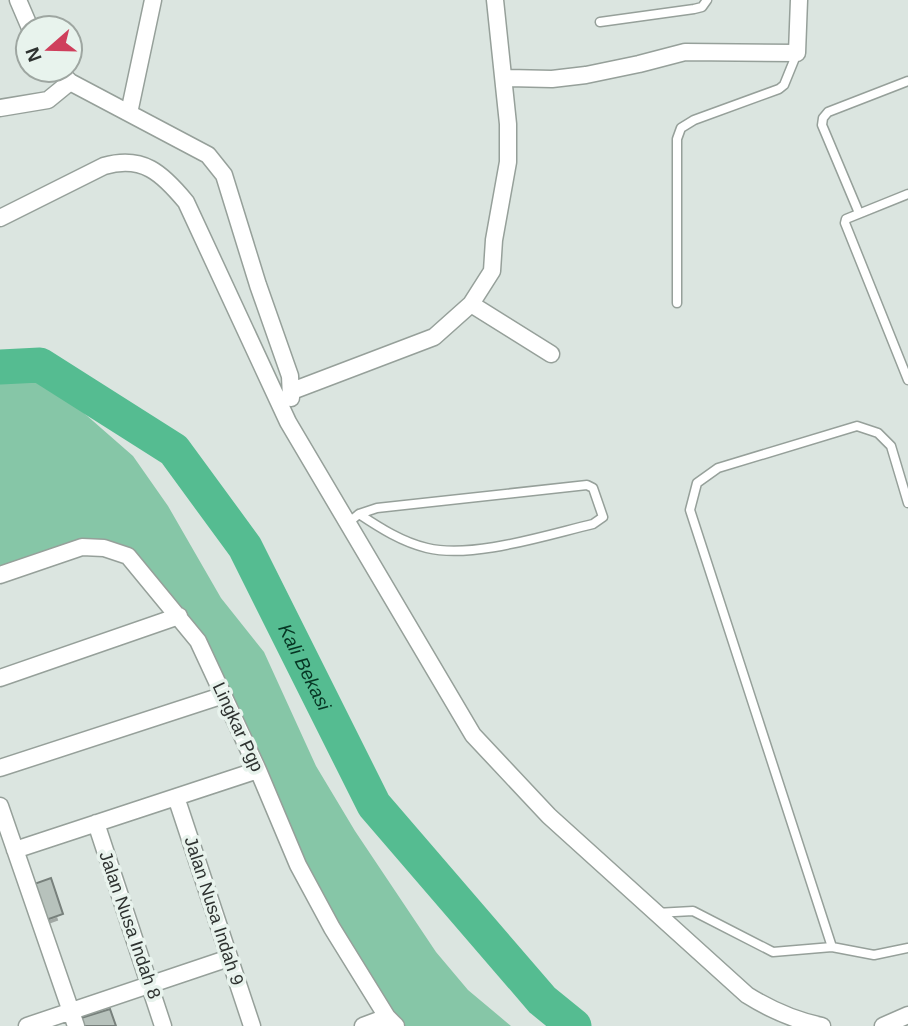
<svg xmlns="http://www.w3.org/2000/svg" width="908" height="1026" font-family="Arial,sans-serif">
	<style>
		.green { fill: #86c6a7 }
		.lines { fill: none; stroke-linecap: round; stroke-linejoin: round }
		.river { stroke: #55bc91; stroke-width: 35 }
		.building { fill: #b7c2bc; stroke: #77807b; stroke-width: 2; filter: url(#shadow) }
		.lane-casing { stroke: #96a09a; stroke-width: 11 }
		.street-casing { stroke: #96a09a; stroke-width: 19 }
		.lane { stroke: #fff; stroke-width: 8 }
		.street { stroke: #fff; stroke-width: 16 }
		.labels { text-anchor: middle; stroke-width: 7; stroke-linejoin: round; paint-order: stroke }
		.street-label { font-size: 18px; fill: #2e3230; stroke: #e8f3ed }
		.water-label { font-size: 19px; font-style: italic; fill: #063523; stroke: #e8f3ed }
	</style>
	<defs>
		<filter id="shadow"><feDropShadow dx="-6" dy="6" stdDeviation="0" flood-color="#0004"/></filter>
	</defs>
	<rect width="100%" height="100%" fill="#dbe5e0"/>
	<path class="green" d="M23 377 61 393 133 456 168 506 221 598 264 652 316 766 355 831 436 952 468 990 511 1026H396L332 928 179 616 128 556 104 548 0 575V383Z"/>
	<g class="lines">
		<path class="river" id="s1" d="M0 367 40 365 174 450 245 547 374 805 542 1000 574 1026"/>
	</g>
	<path class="building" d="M51 878 63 914 46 920 34 884Z
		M110 1009 116 1026H80L78 1019Z"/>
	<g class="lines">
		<defs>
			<path id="lane" d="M600 22 694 9 702 7 707 0
				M908 194 846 219 845 223 908 380
				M859 213 822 125 823 118 828 112 908 81
				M677 303V139L681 128 694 120 779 89 784 85 797 53
				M348 523 359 514C380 528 402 542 427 548 473 559 546 535 593 524L603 517 593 488 587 485 377 508 359 514
				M656 913 693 911 773 952 832 947 874 955 908 948
				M832 947 690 510 697 483 718 468 857 426 878 433 891 446 908 503"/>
			<path id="street" d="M18 0 30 28
				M58 70 70 82 208 155 224 175 258 285 290 376 291 398
				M505 78 552 79 586 75 639 64 685 52 797 53 799 0
				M0 108 48 100 70 82
				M129 113 153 0
				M0 218 104 166C143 155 162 173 186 202L288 422 473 735 549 816 747 995C771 1010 793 1020 822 1026
				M471 304 551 354
				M292 391 434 337 471 304 492 271 494 240 508 162V124L495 0
				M0 575 82 547 104 548 128 556 198 641 258 770 298 865 332 928 387 1017 396 1026
				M0 678 179 616
				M0 768 224 695
				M176 797 252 1026
				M0 806 76 1026
				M96 823 163 1026
				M15 850 258 770
				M27 1026 229 958
				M363 1026 387 1017
				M883 1026 908 1015"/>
		</defs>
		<use href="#lane" class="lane-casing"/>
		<use href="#street" class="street-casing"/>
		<use href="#lane" class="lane"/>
		<use href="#street" class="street"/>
	</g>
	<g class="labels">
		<g class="street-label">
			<text transform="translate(238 727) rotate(65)" y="6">Lingkar Pgp</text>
			<text transform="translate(214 911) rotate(72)" y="6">Jalan Nusa Indah 9</text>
			<text transform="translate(130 925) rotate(71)" y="6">Jalan Nusa Indah 8</text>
		</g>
		<g class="water-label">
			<text dy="7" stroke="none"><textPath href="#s1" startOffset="453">Kali Bekasi</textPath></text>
		</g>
	</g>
	<g transform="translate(49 49) rotate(250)"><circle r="33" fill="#e8f3ed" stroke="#9ea6a1" stroke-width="2"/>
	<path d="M0-5L12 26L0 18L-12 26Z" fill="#cf3f5c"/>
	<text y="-10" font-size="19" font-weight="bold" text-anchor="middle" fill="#2e3230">N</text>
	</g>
</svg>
